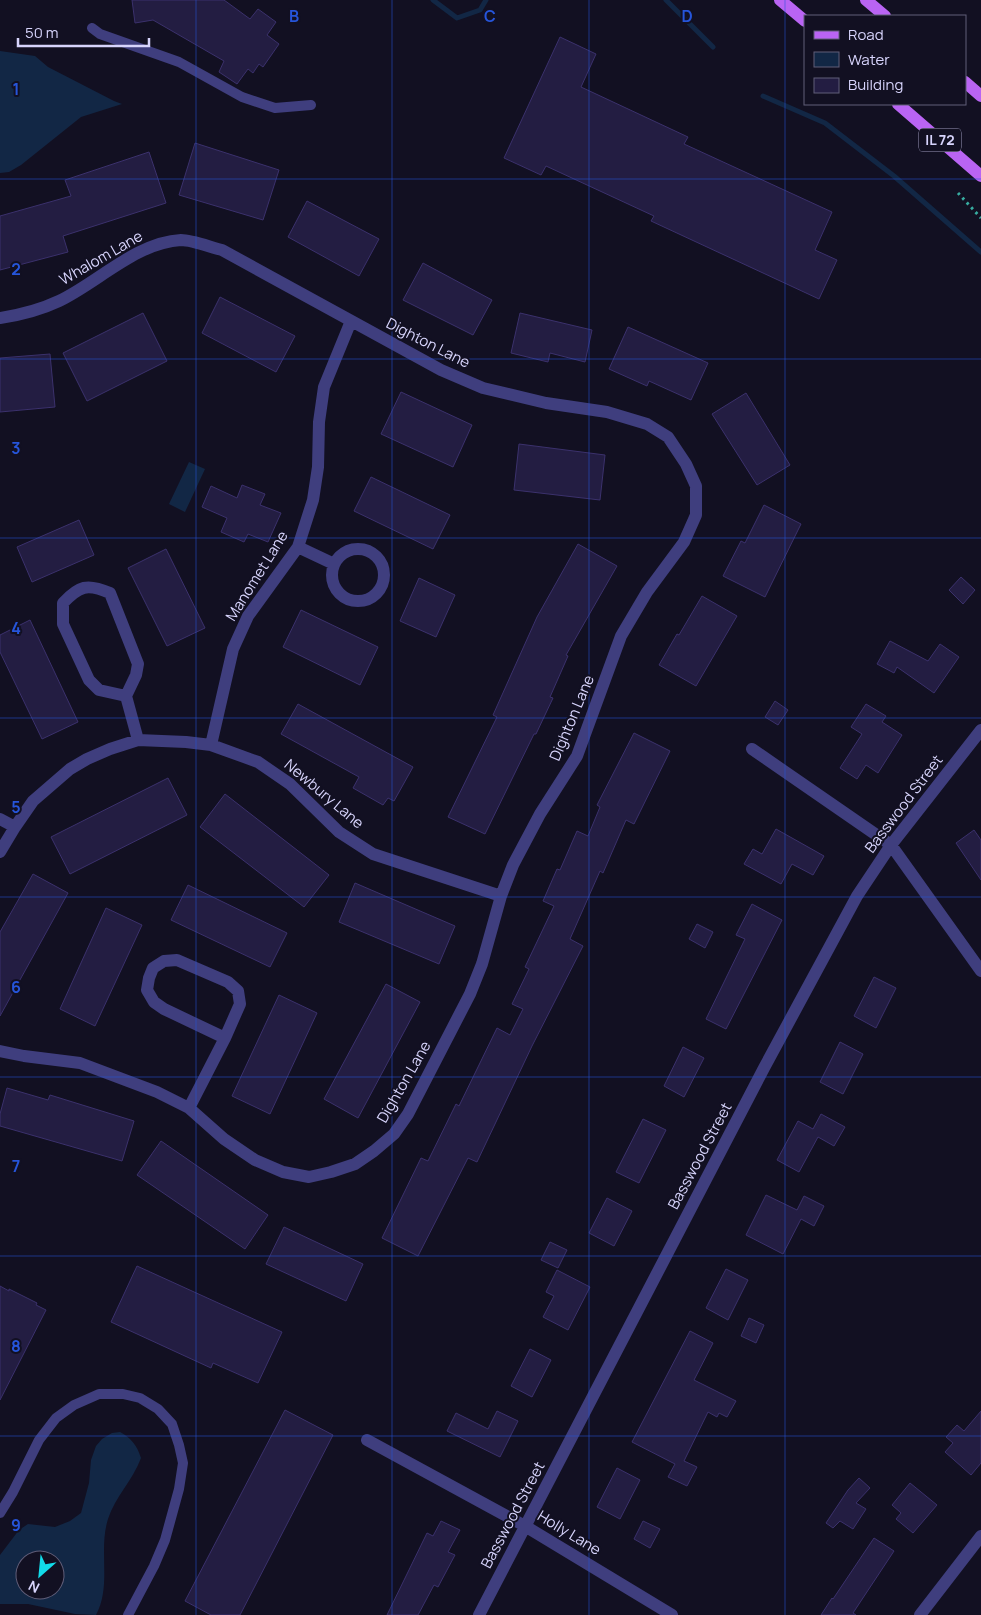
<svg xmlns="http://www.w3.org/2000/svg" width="981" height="1615" font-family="Manrope,sans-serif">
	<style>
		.water { fill: #122745; fill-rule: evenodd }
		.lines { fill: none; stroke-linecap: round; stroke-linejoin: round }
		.stream { stroke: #122745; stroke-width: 5 }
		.building { fill: #231d42; stroke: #3b316c }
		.path { stroke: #38aca1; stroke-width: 3; stroke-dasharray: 2.5 4; stroke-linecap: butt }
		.lane { stroke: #3f3e7e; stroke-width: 10 }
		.street { stroke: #3f3e7e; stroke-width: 12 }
		.primary { stroke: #b964f3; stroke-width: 12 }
		.grid { fill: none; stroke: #2655da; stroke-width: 1; stroke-opacity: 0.55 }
		.labels { text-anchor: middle; stroke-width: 4; stroke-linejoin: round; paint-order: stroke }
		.shield { fill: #121022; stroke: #9c99bb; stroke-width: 1 }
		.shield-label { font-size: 14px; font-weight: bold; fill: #d7d4fc }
		.street-label { font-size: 15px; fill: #d7d4fc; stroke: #121022 }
		.grid-label { font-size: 16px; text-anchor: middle; font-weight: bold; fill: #2655da; stroke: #121022; stroke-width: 4; stroke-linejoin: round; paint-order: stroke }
	</style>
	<rect width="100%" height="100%" fill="#121022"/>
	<path class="water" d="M0 51 35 56 48 67 114 101 122 104 81 117 21 165 9 172 0 173Z
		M189 462 205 469 185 512 169 504Z
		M120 1432C131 1438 137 1445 141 1458 133 1480 115 1497 108 1519 98 1551 112 1585 96 1615L75 1614 28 1604H0V1555L19 1530 28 1524 55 1527 70 1521 81 1513 89 1483 91 1460 96 1446 102 1439 112 1433ZM25 1560H55V1590H25Z"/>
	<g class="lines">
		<path class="stream" d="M433 0 457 18 480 10 486 0
			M666 0 713 47
			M763 96 825 123 894 176 981 252"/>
	</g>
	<path class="building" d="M132 0H224L250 19 258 9 276 22 267 35 279 44 263 67 259 64 253 73 248 69 237 84 219 72 224 61 153 20 135 23Z
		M560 37 596 54 581 87 688 137 684 144 832 212 815 250 837 260 819 299 651 221 654 216 546 166 541 175 504 158Z
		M195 143 279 170 263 220 179 195Z
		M149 152 166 203 63 236 68 252 0 270V216L71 196 65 180Z
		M307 201 379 239 359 276 288 237Z
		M423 263 492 300 473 335 403 300Z
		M220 297 295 336 276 372 202 333Z
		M143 313 167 361 87 401 63 353Z
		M520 313 592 330 585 362 550 353 548 362 511 353Z
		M628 327 708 363 691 400 649 381 647 386 609 369Z
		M50 354 55 407 0 412V358Z
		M401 392 472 425 453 467 381 434Z
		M746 393 790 465 757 485 712 414Z
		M519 444 605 455 600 500 514 490Z
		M371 477 450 515 433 549 354 511Z
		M242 485 265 494 260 505 281 513 268 542 248 534 244 542 221 532 227 518 202 507 211 486 237 498Z
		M764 505 801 524 765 597 723 576 741 541 745 543Z
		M79 520 94 555 32 582 17 547Z
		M578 544 617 566 566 655 568 656 550 697 553 698 536 734H534L485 834 448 817 497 717 493 715 537 617Z
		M166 549 205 628 167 646 128 568Z
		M961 577 975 590 963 604 949 590Z
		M419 578 455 595 436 637 400 621Z
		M702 596 737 616 696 686 659 665 677 634 679 635Z
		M301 610 378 647 360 685 283 647Z
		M30 620 78 722 42 739 0 652V635Z
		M890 641 928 661 940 644 959 657 934 693 897 667 894 673 877 664Z
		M775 701 788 710 778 725 765 717Z
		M298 704 413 767 394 801 388 798 383 805 353 788 359 777 281 734Z
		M866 704 886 716 882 722 902 735 878 773 866 765 857 779 840 768 862 734 851 727Z
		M634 733 670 751 634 824 626 820 603 873 600 871 570 939 583 946 532 1046 477 1162 468 1158 418 1256 382 1238 421 1158 428 1161 456 1104 459 1106 497 1028 510 1035 523 1009 512 1004 529 969 525 967 554 906 543 901 557 869 560 870 577 831 588 836 600 807 597 805Z
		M168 778 187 815 70 874 51 837Z
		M225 794 329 875 304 907 200 827Z
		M776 829 824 856 813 875 792 864 781 884 744 864 753 849 762 854Z
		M974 830 981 840V880L956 843Z
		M33 874 68 893 0 1016V932Z
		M355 883 455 926 439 964 339 922Z
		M188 885 287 933 270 967 171 920Z
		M752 904 782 920 726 1029 706 1019 745 939 736 935Z
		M106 908 142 925 95 1026 60 1009Z
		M697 924 713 932 705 948 689 939Z
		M874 977 896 988 876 1028 854 1016Z
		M386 984 420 1002 358 1118 324 1099Z
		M279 995 317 1013 270 1114 232 1096Z
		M840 1042 863 1054 843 1094 820 1082Z
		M683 1047 704 1058 684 1097 664 1086Z
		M7 1088 48 1100 50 1095 134 1121 122 1161 0 1126V1114Z
		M821 1114 845 1127 834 1146 818 1137 799 1172 777 1160 798 1121 813 1129Z
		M643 1119 666 1130 639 1183 616 1172Z
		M161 1141 268 1215 245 1249 137 1175Z
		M766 1195 797 1210 804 1196 824 1206 814 1226 801 1219 783 1254 746 1235Z
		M607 1198 632 1211 614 1246 589 1233Z
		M284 1227 363 1264 346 1301 266 1264Z
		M550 1242 567 1250 558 1268 541 1260Z
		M137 1266 282 1332 258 1383 213 1363 211 1368 111 1322Z
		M726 1269 748 1280 728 1320 706 1308Z
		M557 1270 590 1287 568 1330 543 1317 554 1296 546 1292Z
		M0 1286 9 1291V1289L37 1303 36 1305 46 1310 0 1400Z
		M749 1318 764 1325 756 1343 741 1336Z
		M690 1331 713 1343 694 1380 736 1401 727 1417 719 1413 717 1417 708 1412 684 1461 697 1467 687 1486 668 1477 675 1464 632 1442Z
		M530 1349 551 1360 532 1397 511 1386Z
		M285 1410 333 1435 240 1615H211L185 1601Z
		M497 1411 518 1421 500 1457 447 1431 456 1413 488 1429Z
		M981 1411V1463L971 1475 945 1452 953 1443 946 1437 957 1425 964 1431Z
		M617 1468 640 1480 620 1519 597 1507Z
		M859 1478 870 1488 856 1503 866 1509 853 1529 840 1521 833 1528 826 1523 848 1490Z
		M910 1483 937 1505 913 1533 896 1519 901 1513 892 1505Z
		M441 1521 460 1530 448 1552 455 1555 438 1587 434 1585 418 1615H387L427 1533 433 1536Z
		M643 1521 660 1529 650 1548 634 1539Z
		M874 1538 894 1551 853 1613 856 1615H821L832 1598 833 1599Z"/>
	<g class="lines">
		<path class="path" d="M958 193 981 218"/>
		<path class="lane" d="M92 28 100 34 179 62 242 97 275 108 311 105
			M0 1513 13 1492 39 1440 56 1418 74 1405 99 1394H123L140 1398 158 1409 172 1424 179 1445 183 1463 179 1489 165 1540 154 1566 128 1615"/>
		<path class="street" d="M0 318C20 315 40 310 59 301 97 283 137 242 181 240 192 240 210 247 222 250L441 370 483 388 546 403 607 412 647 424 668 437 686 464 696 486V515L684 542 647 592 621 636 577 756 540 814 513 865 501 896 482 964 470 994 408 1114 394 1134 374 1151 355 1164 331 1172 309 1177 283 1172 255 1160 224 1139 189 1108 157 1092 80 1063 24 1056 0 1051
			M298 547 334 564
			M332 575a26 26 0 1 1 52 0a26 26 0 1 1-52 0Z
			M126 696 99 690 89 680 63 624V603C79 586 87 583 110 593L138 664 136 675 126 696 138 740
			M211 745 233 649 248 616 298 547 313 500 318 467 319 422 324 387 351 321
			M752 749 891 845 981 971
			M0 819 15 827
			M0 852 15 827 33 801 70 769 87 759 110 749 138 740 186 742 211 745 258 762 290 784 339 832 373 854 501 896
			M189 1108 225 1038 240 1004 238 991 228 982 177 960 164 961 153 968 149 978 147 990 154 1002 164 1009 225 1038
			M367 1440 525 1526 672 1615
			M479 1615 764 1068 857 896 891 845 981 730
			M920 1615 981 1536"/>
		<path class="primary" d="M780 0 805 21
			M866 0 885 16
			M965 82 981 96
			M898 104 981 176"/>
	</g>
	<path class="grid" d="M196 0V1615M392 0V1615M589 0V1615M785 0V1615M0 179H981M0 359H981M0 538H981M0 718H981M0 897H981M0 1077H981M0 1256H981M0 1436H981"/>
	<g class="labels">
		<rect class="shield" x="919" y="128.5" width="42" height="23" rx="4"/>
		<g class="shield-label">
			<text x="940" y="145">IL 72</text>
		</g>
		<g class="street-label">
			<text transform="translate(101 258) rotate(-30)" y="5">Whalom Lane</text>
			<text transform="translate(428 343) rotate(27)" y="5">Dighton Lane</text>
			<text transform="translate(257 576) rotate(-58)" y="5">Manomet Lane</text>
			<text transform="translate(572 718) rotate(-67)" y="5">Dighton Lane</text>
			<text transform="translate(324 794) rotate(40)" y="5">Newbury Lane</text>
			<text transform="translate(904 804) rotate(-53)" y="5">Basswood Street</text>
			<text transform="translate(404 1082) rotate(-60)" y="5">Dighton Lane</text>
			<text transform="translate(700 1156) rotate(-62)" y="5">Basswood Street</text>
			<text transform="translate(513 1515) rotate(-62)" y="5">Basswood Street</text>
			<text transform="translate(569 1533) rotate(31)" y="5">Holly Lane</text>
		</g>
	</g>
	<g class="grid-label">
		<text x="294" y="22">B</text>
		<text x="490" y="22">C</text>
		<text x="687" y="22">D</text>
		<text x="16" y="95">1</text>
		<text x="16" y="275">2</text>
		<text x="16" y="454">3</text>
		<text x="16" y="634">4</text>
		<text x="16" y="813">5</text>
		<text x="16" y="993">6</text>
		<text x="16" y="1172">7</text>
		<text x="16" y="1352">8</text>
		<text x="16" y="1531">9</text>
	</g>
	<rect x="804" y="15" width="162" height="90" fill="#121022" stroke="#615e79"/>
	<rect x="814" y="31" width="25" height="8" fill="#b964f3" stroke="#615e79"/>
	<text x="848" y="40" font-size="15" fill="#d7d4fc">Road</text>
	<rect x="814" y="52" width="25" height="15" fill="#122745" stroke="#615e79"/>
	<text x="848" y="65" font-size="15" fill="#d7d4fc">Water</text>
	<rect x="814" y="78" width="25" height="15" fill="#231d42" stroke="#615e79"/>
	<text x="848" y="90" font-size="15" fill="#d7d4fc">Building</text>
	<g transform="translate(40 1575) rotate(207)"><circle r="24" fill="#121022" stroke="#615e79"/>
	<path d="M0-4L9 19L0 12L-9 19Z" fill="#12dcea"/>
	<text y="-8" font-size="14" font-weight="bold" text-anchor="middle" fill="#d7d4fc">N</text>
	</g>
	<path d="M18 38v8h131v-8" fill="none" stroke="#d7d4fc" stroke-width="2.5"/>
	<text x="25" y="38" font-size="15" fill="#d7d4fc" stroke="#121022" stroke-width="4" paint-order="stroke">50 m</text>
</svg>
